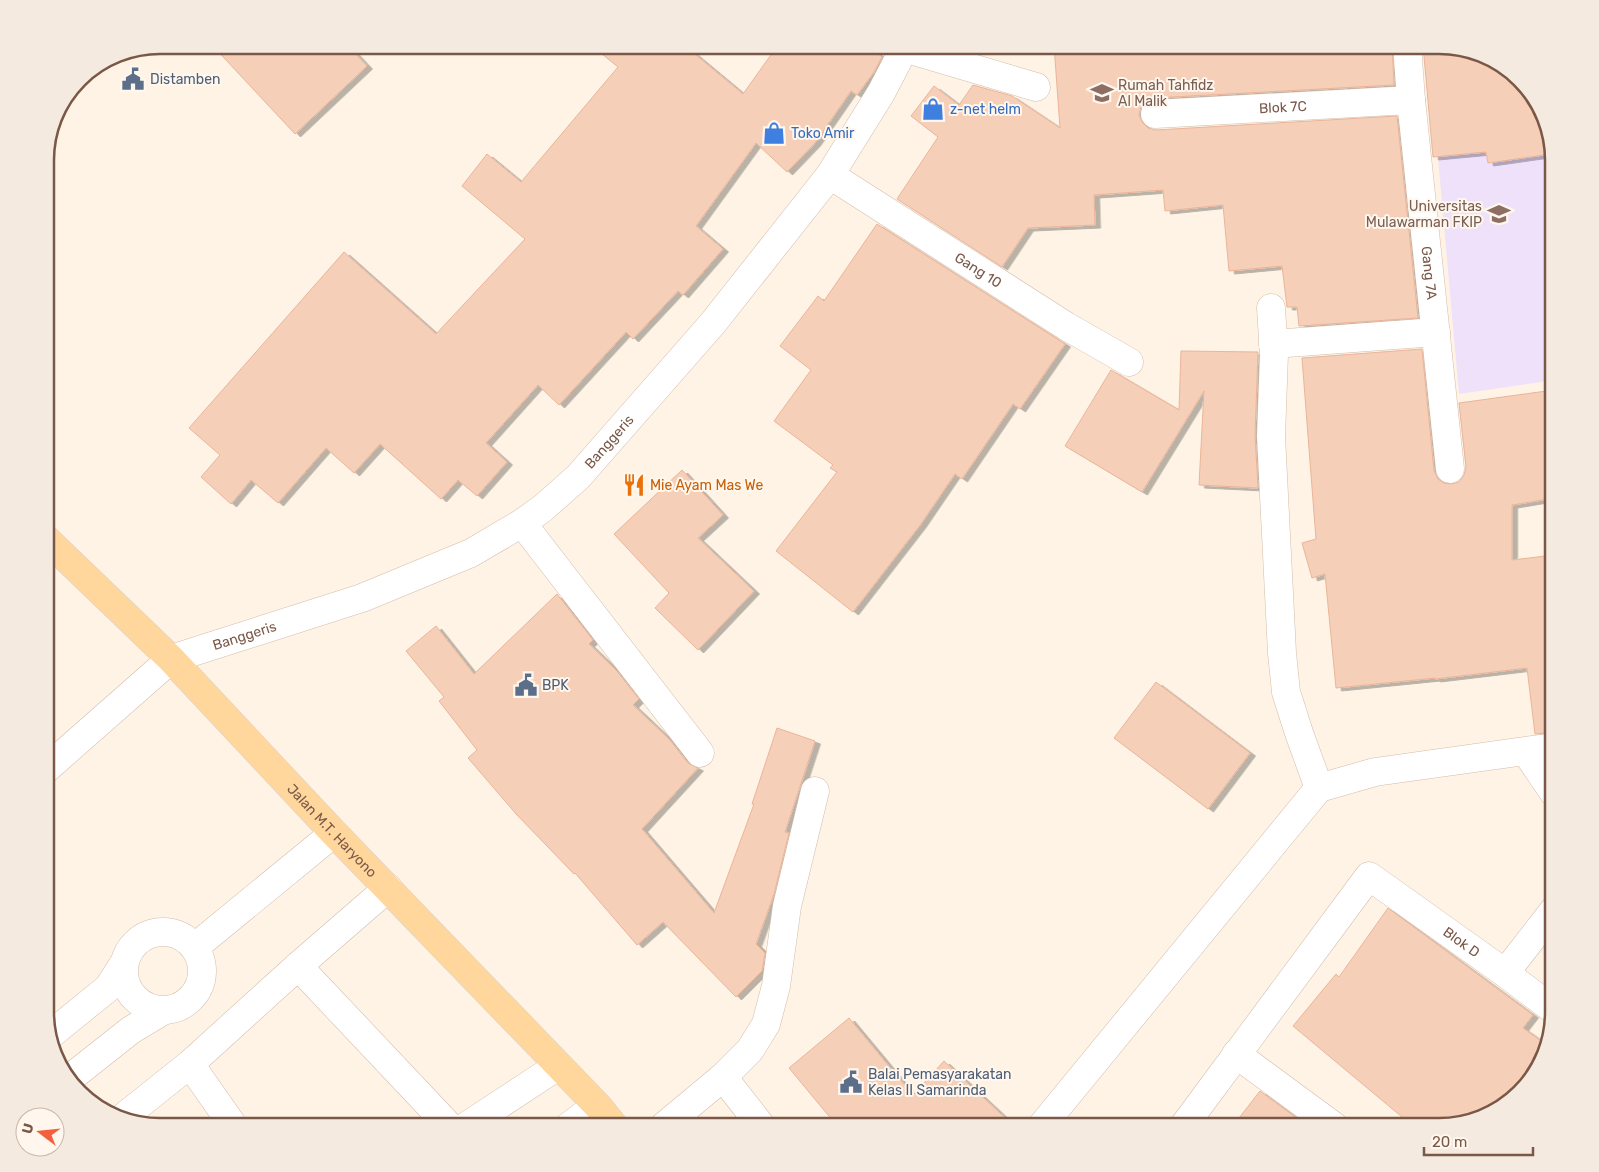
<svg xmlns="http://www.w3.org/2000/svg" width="1599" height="1172" font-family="Rubik,sans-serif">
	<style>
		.education { fill: #f0e1fb }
		.building { fill: #f6cfb9; stroke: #ebb498; filter: url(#shadow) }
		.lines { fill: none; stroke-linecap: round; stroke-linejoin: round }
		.minor-casing { stroke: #d4bcac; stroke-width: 29 }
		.major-casing { stroke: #dcd3cf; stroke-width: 29 }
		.minor { stroke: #fff; stroke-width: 28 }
		.major { stroke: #ffd69b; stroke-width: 28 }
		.labels { text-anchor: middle; stroke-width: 4; stroke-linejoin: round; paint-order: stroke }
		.service-label { font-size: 14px; fill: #4e5e75; stroke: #fff7ed; text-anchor: start }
		.education-label { font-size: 14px; fill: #785e54; stroke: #fff7ed; text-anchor: start }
		.street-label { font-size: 14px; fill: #7a5747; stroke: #fff7ed }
		.shop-label { font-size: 14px; fill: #366cbe; stroke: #fff7ed; text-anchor: start }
		.food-label { font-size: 14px; fill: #c56008; stroke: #fff7ed; text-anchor: start }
		.rim { fill: none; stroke: #7a5747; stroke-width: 2.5 }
	</style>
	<defs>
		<filter id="shadow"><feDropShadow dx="5.5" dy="3" stdDeviation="0" flood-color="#0004"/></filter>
	</defs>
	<rect width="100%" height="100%" fill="#fef3e4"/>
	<path class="education" d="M1428 45H1439L1509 69 1542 109 1554 160V380L1459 394Z"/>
	<path class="building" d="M212 45H347L367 66 295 134Z
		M591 45H684L743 94 778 45H867L882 57 874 72 857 95 851 91 815 143 787 172 756 143 696 226 723 249 683 295 678 291 633 339 626 332 559 405 538 385 486 443 507 462 477 496 458 480 441 499 380 444 354 473 326 448 278 503 251 480 231 504 201 477 220 455 189 428 344 252 436 334 525 239 462 186 487 154 521 182 618 67Z
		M1054 45H1392L1394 85 1154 98 1147 101 1141 107 1139 115 1142 122 1148 128 1156 130 1397 116 1418 318 1299 326 1297 307H1287L1282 266 1229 271 1223 205 1165 211 1163 190 1094 195 1095 225 1028 228 1002 267 897 199 938 137 911 116 934 86 959 105 973 85 1012 96 1060 128Z
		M1423 45H1439L1509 69 1542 109 1551 154 1488 163 1486 152 1433 157Z
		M877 224 1065 344 1020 409 1013 404 962 479 955 474 921 524 853 612 776 551 837 472 830 468 833 465 774 421 811 370 780 346 818 296 824 301Z
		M1422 349 1434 471 1438 479 1444 483 1452 484 1459 482 1464 475 1466 467 1459 403 1554 390V498L1512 505V560L1554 555V732L1535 734 1527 668 1435 679V678L1336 688 1325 574 1312 578 1302 543 1316 539 1302 358Z
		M1181 351 1258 352 1255 435 1258 488 1199 485 1204 391 1142 492 1065 446 1111 370 1179 410Z
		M682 470 723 515 698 538 754 591 698 650 655 608 669 593 614 534Z
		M557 594 593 640 589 644 616 670 639 699 633 705 669 739 688 763 698 768 642 829 714 913 754 804H752L777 728 815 741 785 832 789 833 774 894 756 944 765 953 762 971 736 997 663 922 637 945 575 873 574 874 517 815 468 758 477 750 439 701 444 697 406 651 436 626 474 674Z
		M1156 682 1250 753 1208 809 1114 738Z
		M1388 908 1533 1015 1523 1028 1544 1043 1530 1082 1490 1115 1439 1127H1414L1293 1026 1336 974 1339 977Z
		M849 1018 913 1095 944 1061 1015 1127H838L789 1068Z
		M1260 1091 1309 1127H1232Z"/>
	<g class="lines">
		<defs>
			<g id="minor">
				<path id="s1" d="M1407 45 1411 100 1450 469"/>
				<path d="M904 48 1036 87"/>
				<path id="s2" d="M1155 114 1411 100"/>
				<path id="s3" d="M830 175 1066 326 1129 362"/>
				<path d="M1271 308 1274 354 1271 436 1282 653 1286 692 1299 733 1319 788"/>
				<path d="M1273 344 1436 332"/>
				<path d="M522 523 700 753"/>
				<path d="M1526 752 1554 793"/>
				<path id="s4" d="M45 770 171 659 362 598 471 553 522 523 543 508 578 477 713 323 830 175 881 93 906 45"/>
				<circle cx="163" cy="971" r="39"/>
				<path d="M195 947 334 833"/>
				<path d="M298 966 450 1127"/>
				<path d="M1505 973 1554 910"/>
				<path d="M50 1035 108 988 124 963"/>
				<path d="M1236 1054 1335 1127"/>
				<path d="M190 1064 234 1127"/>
				<path d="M723 1077 762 1127"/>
				<path d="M69 1079 131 1030 161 1012"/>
				<path d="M126 1115 190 1064 298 966 388 888"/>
				<path d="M465 1127 558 1066"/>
				<path d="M568 1127 597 1105"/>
				<path d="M663 1127 723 1077 750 1050 766 1024 776 986 787 906 815 791"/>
				<path d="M1041 1127 1319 788 1375 772 1554 747"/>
				<path id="s5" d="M1183 1127 1369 876 1505 973 1554 1010"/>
			</g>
			<g id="major">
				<path id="s6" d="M45 538 171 659 334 833 597 1105 615 1127"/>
			</g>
		</defs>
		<use href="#minor" class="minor-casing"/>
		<use href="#major" class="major-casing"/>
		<use href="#minor" class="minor"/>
		<use href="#major" class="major"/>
	</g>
	<defs>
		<symbol id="civic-bare" viewBox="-9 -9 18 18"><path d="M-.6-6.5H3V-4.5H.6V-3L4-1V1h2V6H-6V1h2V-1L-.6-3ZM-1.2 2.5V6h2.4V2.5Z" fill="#5c6f8a" stroke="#fff7ed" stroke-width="2.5" paint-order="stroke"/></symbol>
		<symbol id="school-bare" viewBox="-9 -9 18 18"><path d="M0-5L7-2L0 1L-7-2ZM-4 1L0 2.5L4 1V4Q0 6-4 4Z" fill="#8d6e63" stroke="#fff7ed" stroke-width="2.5" paint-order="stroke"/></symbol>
		<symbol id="shop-bare" viewBox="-9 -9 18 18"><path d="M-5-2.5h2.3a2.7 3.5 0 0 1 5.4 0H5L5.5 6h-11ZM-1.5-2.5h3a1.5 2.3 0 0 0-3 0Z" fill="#3f7fe0" stroke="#fff7ed" stroke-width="2.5" paint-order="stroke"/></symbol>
		<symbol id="university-bare" viewBox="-9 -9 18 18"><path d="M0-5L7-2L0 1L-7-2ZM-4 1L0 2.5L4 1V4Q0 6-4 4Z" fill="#8d6e63" stroke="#fff7ed" stroke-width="2.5" paint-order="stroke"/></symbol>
		<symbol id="restaurant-bare" viewBox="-9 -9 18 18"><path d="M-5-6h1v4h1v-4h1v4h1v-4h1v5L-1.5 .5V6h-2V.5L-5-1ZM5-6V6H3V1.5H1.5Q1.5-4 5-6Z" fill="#e8710a" stroke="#fff7ed" stroke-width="2.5" paint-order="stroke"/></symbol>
	</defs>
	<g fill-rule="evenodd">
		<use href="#civic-bare" x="117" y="63" width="32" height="32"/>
		<use href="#school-bare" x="1086" y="77" width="32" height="32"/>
		<use href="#shop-bare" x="917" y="93" width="32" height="32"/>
		<use href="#shop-bare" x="758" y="117" width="32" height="32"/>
		<use href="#university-bare" x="1483" y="198" width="32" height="32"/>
		<use href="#restaurant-bare" x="618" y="469" width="32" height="32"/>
		<use href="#civic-bare" x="510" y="669" width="32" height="32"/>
		<use href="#civic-bare" x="835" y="1066" width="32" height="32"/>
	</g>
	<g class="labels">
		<g class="service-label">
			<text x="150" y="84">Distamben</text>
			<text x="542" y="690">BPK</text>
			<text x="868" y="1079">Balai Pemasyarakatan<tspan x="868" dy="16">Kelas II Samarinda</tspan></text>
		</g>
		<g class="education-label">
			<text x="1118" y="90">Rumah Tahfidz<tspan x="1118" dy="16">Al Malik</tspan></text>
			<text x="1482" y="211" text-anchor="end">Universitas<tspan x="1482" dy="16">Mulawarman FKIP</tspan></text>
		</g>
		<g class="street-label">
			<text dy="5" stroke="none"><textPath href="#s2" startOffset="128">Blok 7C</textPath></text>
			<text dy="5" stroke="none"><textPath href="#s3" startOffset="176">Gang 10</textPath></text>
			<text dy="5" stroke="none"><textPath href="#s1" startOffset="229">Gang 7A</textPath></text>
			<text dy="5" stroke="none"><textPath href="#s4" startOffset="665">Banggeris</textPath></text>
			<text dy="5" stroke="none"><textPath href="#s4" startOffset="245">Banggeris</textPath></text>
			<text dy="5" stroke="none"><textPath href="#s6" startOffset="410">Jalan M.T. Haryono</textPath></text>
			<text dy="5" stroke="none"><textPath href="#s5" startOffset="426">Blok D</textPath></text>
		</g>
		<g class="shop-label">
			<text x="950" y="114">z-net helm</text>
			<text x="791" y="138">Toko Amir</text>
		</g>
		<g class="food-label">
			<text x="650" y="490">Mie Ayam Mas We</text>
		</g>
	</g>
	<path d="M0 0H1599V1172H0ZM160 54H1439A106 106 0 0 1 1545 160V1012A106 106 0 0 1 1439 1118H160A106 106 0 0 1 54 1012V160A106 106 0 0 1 160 54Z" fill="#f4eae0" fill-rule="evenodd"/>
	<path class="rim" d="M160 54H1439A106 106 0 0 1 1545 160V1012A106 106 0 0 1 1439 1118H160A106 106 0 0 1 54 1012V160A106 106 0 0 1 160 54Z"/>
	<g transform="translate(40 1132) rotate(286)"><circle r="24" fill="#fff7ed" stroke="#cab7ab"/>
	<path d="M0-4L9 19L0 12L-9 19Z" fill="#f3603e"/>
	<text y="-8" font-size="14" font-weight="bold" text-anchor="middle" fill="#7a5747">U</text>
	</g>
	<path d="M1424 1147v8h109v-8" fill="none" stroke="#7a5747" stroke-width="2.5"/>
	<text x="1432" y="1147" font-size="15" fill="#7a5747" stroke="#fff7ed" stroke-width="4" paint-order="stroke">20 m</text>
</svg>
